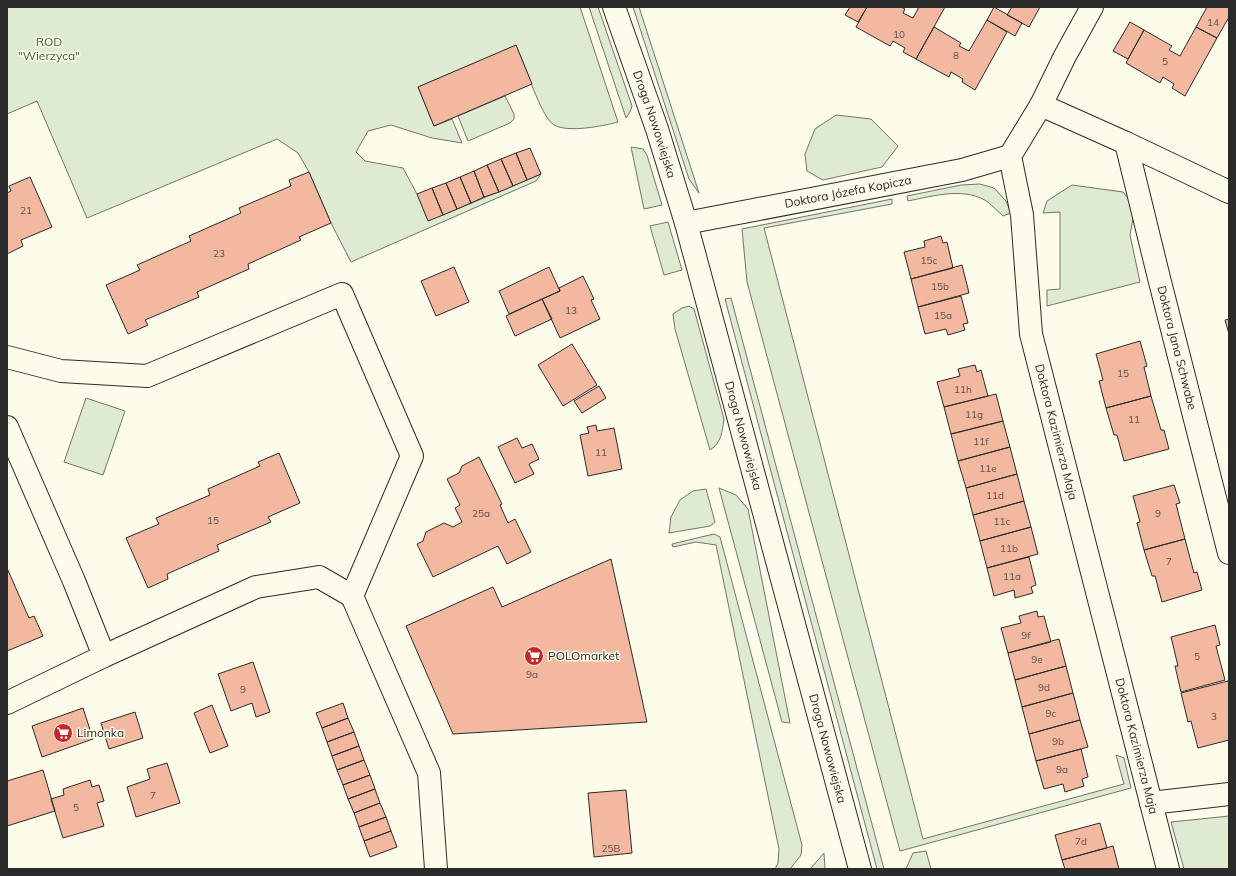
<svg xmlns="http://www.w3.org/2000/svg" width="1236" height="876" font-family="Mulish,sans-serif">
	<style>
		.green { fill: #deebd1; stroke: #74746e }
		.building { fill: #f2b8a0; stroke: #2b2b2b }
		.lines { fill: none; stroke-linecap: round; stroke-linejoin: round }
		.street-casing { stroke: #2b2b2b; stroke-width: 24 }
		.secondary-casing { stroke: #2b2b2b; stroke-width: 24 }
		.street { stroke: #fdfbea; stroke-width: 22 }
		.secondary { stroke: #fdfbea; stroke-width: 22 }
		.labels { text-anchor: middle; stroke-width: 3; stroke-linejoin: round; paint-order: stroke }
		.number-label { font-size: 10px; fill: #5d4e48 }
		.park-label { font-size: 12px; fill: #34623c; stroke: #fdfbea }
		.street-label { font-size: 12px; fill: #2b2b2b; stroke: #fdfbea }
		.poi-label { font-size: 12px; fill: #2b2b2b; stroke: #fdfbea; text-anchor: start }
	</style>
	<rect width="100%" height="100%" fill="#fdfbea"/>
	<path class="green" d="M7 7H580L618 122C603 126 568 133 554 125 540 116 525 63 516 46L418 87 434 126 452 119 462 143 432 138 391 125 368 131 356 152 365 161 403 168 417 194 443 215 541 174 536 181 351 262 331 223 309 172 298 153 277 139 87 218 37 101 7 114Z
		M589 7H598L632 106 630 112 626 118Z
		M633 7H639L699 193 689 179Z
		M505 96 514 114V119L510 123 468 141 458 116Z
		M836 115 871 119 898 146 882 167 823 180 807 171 805 154 815 129Z
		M631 147 643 149 647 155 662 205 644 209Z
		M980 184 994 188 1006 201 1011 213 1003 216C998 212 994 207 989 203 967 186 933 196 908 201L907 196 961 185Z
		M1072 185 1123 192 1135 207 1130 235 1140 282 1047 306V290L1060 289V212L1043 213 1047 201Z
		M892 199V204L764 228 923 839 1124 784 1116 755 1124 758 1131 788 900 851 747 282 742 229Z
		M668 222 682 270 664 275 650 226Z
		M731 298 884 869H877L725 299Z
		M689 306 694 309 724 419C722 432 722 442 710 450L675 329 673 314 682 308Z
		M86 398 125 411 103 475 64 462Z
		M719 488 736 495 748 509 790 723 782 722Z
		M706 489 715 522 710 526 669 533 671 517 680 500 693 491Z
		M714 534 720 537 802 845 801 855 790 869H775L778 863 779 849 716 545 696 542 673 547 672 544Z
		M1229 816V869H1184L1171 822Z
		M926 851 931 869H906L913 853Z
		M824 853 825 869H810Z"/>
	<path class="building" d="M850 7H867L858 22 845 15Z
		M867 7H901L905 9 903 13 913 18 919 7H945L916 59 903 52 905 48 893 41 890 46 856 27Z
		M994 7 1022 23 1015 36 987 20Z
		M1012 7H1040L1029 27 1007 15Z
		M1207 7H1229V17L1217 38 1196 27Z
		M987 20 1007 32 975 90 962 82 963 79 951 72 949 77 916 59 934 27 961 43 959 46 969 51Z
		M1130 22 1144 30 1128 59 1113 51Z
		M1196 27 1217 38 1185 96 1172 88 1174 84 1163 77 1160 83 1126 63 1144 30 1172 46 1169 50 1180 56Z
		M516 45 532 84 434 126 418 87Z
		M530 148 541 174 527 180 516 153Z
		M516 153 527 180 513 186 501 159Z
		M501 159 513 186 499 192 487 165Z
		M487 165 499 192 484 197 474 171Z
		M474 171 484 197 471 203 460 177Z
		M309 172 331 223 299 237 301 240 248 264 249 269 197 292 199 297 145 320 148 325 128 334 106 285 140 270 137 265 191 241 189 236 241 213 239 208 291 186 289 180Z
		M30 177 52 227 21 240 23 246 7 254V193L11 191 9 186Z
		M460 177 471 203 457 209 446 183Z
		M446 183 457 209 443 215 432 188Z
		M432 188 443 215 428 221 417 194Z
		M941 236 943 243 947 242 953 268 911 279 904 252 925 247 924 241Z
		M962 265 969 293 918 307 911 279Z
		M454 267 469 302 436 316 421 281Z
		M549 267 560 291 509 314 499 291Z
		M583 276 594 299 591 300 600 319 560 338 542 299 560 291 559 288Z
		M961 296 968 323 963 324 965 330 948 335 946 329 925 334 918 307Z
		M542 299 552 319 515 336 506 316Z
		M1229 319V334L1225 320Z
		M1140 341 1147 366 1144 367 1151 396 1106 408 1099 381 1103 380 1096 354Z
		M572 344 597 385 563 406 538 365Z
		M975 365 977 372 981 370 988 396 944 407 937 382 960 376 958 369Z
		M599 386 606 398 582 413 574 401Z
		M996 394 1003 421 951 434 944 407Z
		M1151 396 1161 430H1164L1169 449 1124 461 1117 435H1114L1106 408Z
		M1003 421 1010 447 958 461 951 434Z
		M596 425 597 431 614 428 622 469 588 476 580 435 589 433 587 427Z
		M517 438 522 448 532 444 539 459 529 464 534 474 515 483 498 447Z
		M1010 447 1017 474 966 488 958 461Z
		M279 453 300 503 268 517 271 522 217 545 219 551 167 574 168 579 148 588 126 538 159 524 156 518 210 495 208 489 260 466 258 462Z
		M479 457 502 504 500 505 508 523 515 519 531 552 507 564 498 546 433 577 417 544 423 541 426 532 444 523 453 527 462 522 455 508 460 505 447 479 459 473 462 466Z
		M1017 474 1024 501 973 515 966 488Z
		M1174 485 1180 503 1176 504 1185 539 1144 550 1137 523 1140 522 1133 496Z
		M1024 501 1031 527 980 541 973 515Z
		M1031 527 1038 554 987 568 980 541Z
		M1185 539 1194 573 1197 572 1202 590 1162 602 1155 576H1152L1144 550Z
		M1029 557 1036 585 1031 587 1033 593 1015 598 1014 590 994 596 987 568Z
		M611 559 647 722 453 734 406 626 493 587 502 607Z
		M7 568 29 618 34 616 43 636 7 651Z
		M1037 611 1038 617 1044 616 1051 642 1008 653 1001 628 1021 623 1019 616Z
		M1215 625 1220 645 1216 646 1225 680 1181 692 1175 666H1178L1171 637Z
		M1059 639 1066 666 1015 680 1008 653Z
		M253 662 270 712 256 717 252 703 231 711 218 674Z
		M1066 666 1073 693 1022 707 1015 680Z
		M1228 681 1229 686V740L1198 748 1191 721 1188 722 1181 693Z
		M1073 693 1080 720 1029 734 1022 707Z
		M343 703 348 718 322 728 316 713Z
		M212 705 228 746 210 753 194 713Z
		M83 708 93 739 42 757 32 726Z
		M135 712 143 738 109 749 101 723Z
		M348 718 354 732 327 742 322 728Z
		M1080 720 1088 747 1036 761 1029 734Z
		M354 732 359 746 332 756 327 742Z
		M359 746 364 760 337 770 332 756Z
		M1081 749 1088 777 1082 779 1084 786 1065 792 1063 784 1044 789 1036 761Z
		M364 760 370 775 343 785 337 770Z
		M167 763 180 803 136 817 127 787 150 779 147 769Z
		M43 770 55 811 7 826V781Z
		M370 775 375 789 348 799 343 785Z
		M90 780 92 787 99 785 104 801 97 803 104 826 63 838 51 799 64 795 63 789Z
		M375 789 380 803 354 813 348 799Z
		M626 790 632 853 594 857 588 793Z
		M380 803 386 817 359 827 354 813Z
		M386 817 391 831 364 841 359 827Z
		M1100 823 1107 848 1062 860 1055 835Z
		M391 831 397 847 370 857 364 841Z
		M1113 846 1119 869H1065L1062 860Z"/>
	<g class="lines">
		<defs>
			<g id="street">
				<path id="s1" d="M1092 7 1065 56 1041 105 1010 156 1022 215 1031 334 1168 869"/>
				<path d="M1041 105 1126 143 1229 192"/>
				<path id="s2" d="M1126 143 1159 278 1229 553"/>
				<path id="s3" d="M686 223 962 170 1010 156"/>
				<path d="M7 357 61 371 147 376 342 294 412 456 352 596 429 773 436 869"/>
				<path d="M7 427 74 581 104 656"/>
				<path d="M7 703 104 656 256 587 319 577 352 596"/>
				<path d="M1151 803 1229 794"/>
			</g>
			<g id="secondary">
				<path id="s4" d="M614 7 657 129 686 223 860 869"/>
			</g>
		</defs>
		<use href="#street" class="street-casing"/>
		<use href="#secondary" class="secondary-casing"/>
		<use href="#street" class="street"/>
		<use href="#secondary" class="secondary"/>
	</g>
	<defs>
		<symbol id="supermarket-disc" viewBox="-11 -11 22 22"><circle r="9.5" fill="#c62828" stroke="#fdfbea"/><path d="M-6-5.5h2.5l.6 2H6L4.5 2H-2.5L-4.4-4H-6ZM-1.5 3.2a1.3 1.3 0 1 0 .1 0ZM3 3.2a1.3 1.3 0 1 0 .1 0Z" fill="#fff"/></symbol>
	</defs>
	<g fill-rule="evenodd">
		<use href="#supermarket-disc" x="523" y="645" width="22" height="22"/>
		<use href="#supermarket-disc" x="52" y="722" width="22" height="22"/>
	</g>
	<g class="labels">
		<g class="number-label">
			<text x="1213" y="26">14</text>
			<text x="899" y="38">10</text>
			<text x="956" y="59">8</text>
			<text x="1165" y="65">5</text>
			<text x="26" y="214">21</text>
			<text x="219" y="257">23</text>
			<text x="929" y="264">15c</text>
			<text x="940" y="290">15b</text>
			<text x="571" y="314">13</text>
			<text x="943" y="319">15a</text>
			<text x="1123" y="377">15</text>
			<text x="963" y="393">11h</text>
			<text x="974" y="418">11g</text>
			<text x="1134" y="423">11</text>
			<text x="981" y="445">11f</text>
			<text x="601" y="456">11</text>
			<text x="988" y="472">11e</text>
			<text x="995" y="499">11d</text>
			<text x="481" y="517">25a</text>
			<text x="1158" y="517">9</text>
			<text x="213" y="524">15</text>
			<text x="1002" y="525">11c</text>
			<text x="1009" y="552">11b</text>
			<text x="1169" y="565">7</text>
			<text x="1012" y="580">11a</text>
			<text x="1026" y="639">9f</text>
			<text x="1197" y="660">5</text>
			<text x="1037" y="663">9e</text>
			<text x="532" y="678">9a</text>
			<text x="1044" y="691">9d</text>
			<text x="243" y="693">9</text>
			<text x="1051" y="717">9c</text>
			<text x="1214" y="720">3</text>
			<text x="1058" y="745">9b</text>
			<text x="1062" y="773">9a</text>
			<text x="153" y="799">7</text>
			<text x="76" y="811">5</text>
			<text x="1081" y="845">7d</text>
			<text x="611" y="852">25B</text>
		</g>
		<g class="park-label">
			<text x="49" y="46">ROD<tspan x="49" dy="14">"Wierzyca"</tspan></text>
		</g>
		<g class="street-label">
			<text dy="4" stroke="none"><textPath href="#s4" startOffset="124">Droga Nowowiejska</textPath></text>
			<text dy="4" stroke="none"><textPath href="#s3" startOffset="165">Doktora Józefa Kopicza</textPath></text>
			<text dy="4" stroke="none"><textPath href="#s2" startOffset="211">Doktora Jana Schwabe</textPath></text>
			<text dy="4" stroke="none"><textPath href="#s1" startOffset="451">Doktora Kazimierza Maja</textPath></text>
			<text dy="4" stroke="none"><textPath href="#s4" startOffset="448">Droga Nowowiejska</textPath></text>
			<text dy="4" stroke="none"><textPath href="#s1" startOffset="775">Doktora Kazimierza Maja</textPath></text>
			<text dy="4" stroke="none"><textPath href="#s4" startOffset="772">Droga Nowowiejska</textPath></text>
		</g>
		<g class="poi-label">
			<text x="548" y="660">POLOmarket</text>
			<text x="77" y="737">Limonka</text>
		</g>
	</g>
	<rect width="1236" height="876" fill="none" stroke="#2b2b2b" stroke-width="16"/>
</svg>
